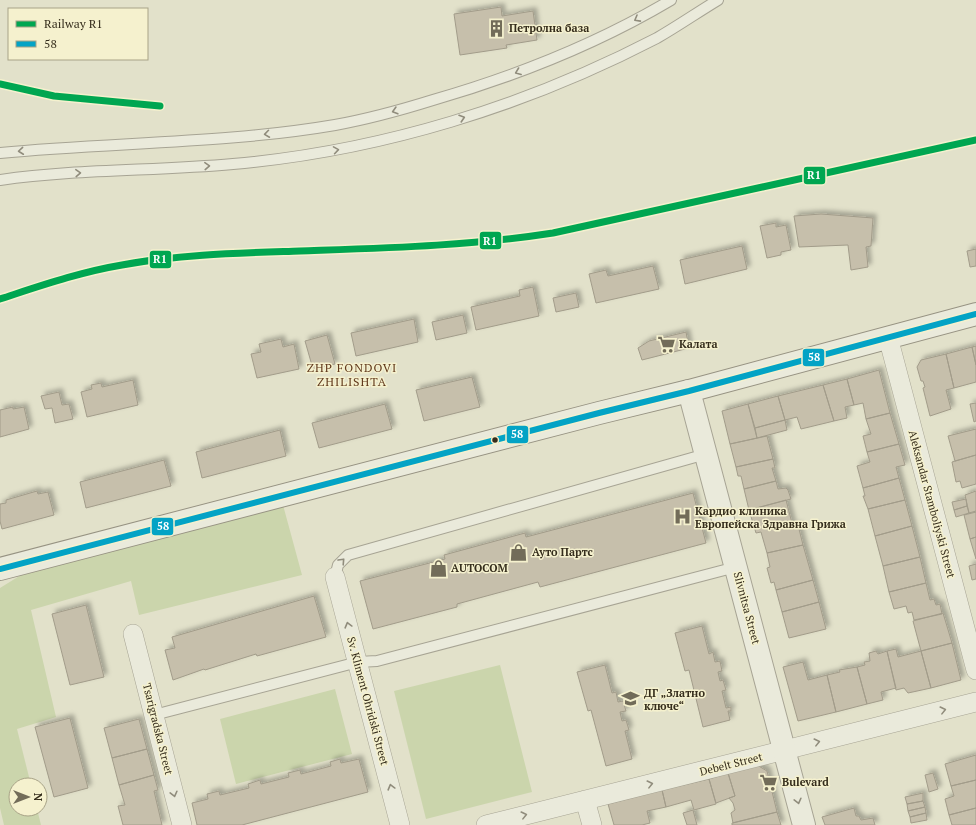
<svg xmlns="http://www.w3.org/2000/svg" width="976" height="825" font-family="'PT Serif',serif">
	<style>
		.green { fill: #cbd5ac }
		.building { fill: #c6bfab; stroke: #a29c8a; filter: url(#shadow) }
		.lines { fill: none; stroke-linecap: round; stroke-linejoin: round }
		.service-casing { stroke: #a7a494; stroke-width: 12 }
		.minor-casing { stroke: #a7a494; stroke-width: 20 }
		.tertiary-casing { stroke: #a7a494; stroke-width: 24 }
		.secondary-casing { stroke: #979383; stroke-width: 24 }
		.service { stroke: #eaeadb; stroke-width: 10 }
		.minor { stroke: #eaeadb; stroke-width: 19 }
		.tertiary { stroke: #eaeadb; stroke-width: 22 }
		.secondary { stroke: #eaeadb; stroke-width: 22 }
		.rail-casing { stroke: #a9a89c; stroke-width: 4.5 }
		.rail { stroke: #f5f1ce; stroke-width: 3; stroke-dasharray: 9; stroke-linecap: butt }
		.bus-1-casing { stroke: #f5f1ce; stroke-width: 9 }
		.bus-1 { stroke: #03a3c5; stroke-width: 6 }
		.rail-1-casing { stroke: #f5f1ce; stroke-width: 10 }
		.rail-1 { stroke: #00a651; stroke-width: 7 }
		.oneway { stroke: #908c7c }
		.bus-dot { fill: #352d1c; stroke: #f5f1ce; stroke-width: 1.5 }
		.labels { text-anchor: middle; stroke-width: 3; stroke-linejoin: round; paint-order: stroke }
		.poi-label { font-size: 11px; font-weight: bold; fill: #352d1c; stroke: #f5f1ce; text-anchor: start }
		.street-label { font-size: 11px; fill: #352d1c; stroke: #f5f1ce }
		.neighbourhood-label { font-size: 12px; letter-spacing: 1px; fill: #61391c; stroke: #f5f1ce }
		.line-badge { stroke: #f5f1ce; stroke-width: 1.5 }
		.badge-label { font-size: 11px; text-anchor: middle; font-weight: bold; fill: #fff }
	</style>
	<defs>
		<filter id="shadow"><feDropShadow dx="3.5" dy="-3.5" stdDeviation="2" flood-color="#0004"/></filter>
	</defs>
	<rect width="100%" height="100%" fill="#e2e1ca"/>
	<path class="green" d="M283 505 302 575 139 615 131 581 31 610 56 717 17 729 31 785H16V809H37L41 825H4L0 808V588L21 575Z
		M500 665 532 792 426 819 394 691Z
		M335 689 352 754 236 784 220 719Z"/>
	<path class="building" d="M501 7 502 16 533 11 537 40 506 45 507 48 460 55 454 14Z
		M821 214 873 218 871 246 866 247 868 267 851 270 848 245 799 247 794 216Z
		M776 223V227L786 225 791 250 781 252V255L767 258 760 226Z
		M742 246 747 269 685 284 680 260Z
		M976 249V266L970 267 967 251Z
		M653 266 659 289 596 303 589 274 606 270 608 276Z
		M533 287 539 316 476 330 471 307 520 296 519 290Z
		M576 293 579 307 556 312 553 298Z
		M463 315 467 333 436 340 432 322Z
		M414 319 418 342 356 356 351 333Z
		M686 332 689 348 642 360 638 348 649 341Z
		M327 335 335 364 313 369 305 341Z
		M281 339 283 347 294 344 299 369 257 378 251 354 261 352 259 344Z
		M976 346V365L972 347Z
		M972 347 976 365V382L954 388 946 354Z
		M946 354 954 388 946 390 951 409 930 416 923 388 925 387 923 381H921L917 367 921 360Z
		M879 370 890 413 866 419 863 403 854 405 847 379Z
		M472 377 480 407 424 421 416 390Z
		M847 379 854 405 845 407 847 418 834 421 823 385Z
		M133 380 138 405 87 417 81 392 92 389 91 385 101 383 102 387Z
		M823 385 834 421 801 429 797 417 785 420 778 396Z
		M59 392 62 405 69 404 73 419 55 423 52 408 45 409 41 396Z
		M778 396 785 420 755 428 748 404Z
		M976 403V421L974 422 970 404Z
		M385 404 392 429 319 448 312 423Z
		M748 404 757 438 730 444 722 411Z
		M13 407V409L24 407 29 429 0 437V410Z
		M890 413 899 444 867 452 863 436 871 434 866 419Z
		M785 420 787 430 757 438 755 428Z
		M976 429V455L955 461 948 436Z
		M280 430 286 456 202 478 196 452Z
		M767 436 773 459 736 467 730 444Z
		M899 444 905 465 896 467 899 478 863 488 857 466 870 462 867 452Z
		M976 455V484L962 488 960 481 956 482 952 462Z
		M773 459 775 468H772L776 481 744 489 741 476H738L736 467Z
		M164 460 171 486 86 508 80 482Z
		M899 478 905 500 868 509 863 496H865L863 488Z
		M776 481 778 489 786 488 788 490 791 499 749 510 744 489Z
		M37 491 38 494 48 492 54 515 2 529 0 521V504L6 503V500Z
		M976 491V511L969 513 965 495Z
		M693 493 706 543 540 587 538 582 457 604V607L373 629 360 581 445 559 444 555 525 533 526 537Z
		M966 499 967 506 954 510 952 502Z
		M786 500 793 527 798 525 803 545 767 553 761 532 756 533 749 510Z
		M905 500 912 526 875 536 868 509Z
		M967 506 969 513 956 517 954 510Z
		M976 512V537L970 539 964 515Z
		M912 526 920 557 883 566 875 536Z
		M976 537V559L970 539Z
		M803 545 813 580 776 590 774 582 771 583 767 568 770 567 767 553Z
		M920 557 926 583 889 592 883 566Z
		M976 564V579L972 580 969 566Z
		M813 580 819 602 782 612 776 590Z
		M926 583 930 600 934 599 936 605 940 604 942 614 914 620 912 612 908 613 906 606 894 609 889 592Z
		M314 596 326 637 257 656 256 654 205 670 204 669 173 680 165 650 175 648 172 637Z
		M819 602 826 629 789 638 782 612Z
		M86 605 104 677 70 685 52 614Z
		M943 613 952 643 921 651 913 621Z
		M702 626 709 654 713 652 715 662 720 661 722 671 718 672 720 681 723 680 726 690 722 691 726 708 731 707V711H728L730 720 703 727 689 670 685 671 675 633Z
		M952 643 961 680 931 688 921 651Z
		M896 649 898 657 921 651 931 688 908 693 904 688 896 690 887 651Z
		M876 651 878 654 887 651 896 688 881 692 883 700 867 704 857 667 865 665 864 662 870 661 869 653Z
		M803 662 808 680 827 675 836 712 798 721 783 667Z
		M605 665 612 693 616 692 618 702 623 701 626 711 620 712 622 721 626 720 629 730 625 731 632 759 606 766 591 710 588 711 577 672Z
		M857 667 867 704 836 712 827 675 840 672 839 670Z
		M70 718 88 788 54 797 35 727Z
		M139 719 147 749 112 758 104 728Z
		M147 749 154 775 119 785 112 758Z
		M976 755V780L951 786 945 764Z
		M340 759 341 763 359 759 368 792 242 825H197L192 803 208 799 207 794 219 791 220 795 249 788 248 784 260 780 261 784 289 777 288 773 300 770 301 774 331 766 330 762Z
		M757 765 767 771 777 812 733 823 731 813 735 810 733 803 729 798 735 796 728 773Z
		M728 773 735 796 716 803 709 779Z
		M933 773 938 789 929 792 925 775Z
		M154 775 158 790 154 791 162 825H123L118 806 125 805 119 785Z
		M709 779 716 804 694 810 691 800 666 807 662 790Z
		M976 780V808L949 815 945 799 954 796 951 786Z
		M662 790 666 807 647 811 650 823 642 825H614L608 804Z
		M923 793V801L907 804 905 797Z
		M923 801 925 807 908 811 907 804Z
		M925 807 926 813 910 817 908 811Z
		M854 808 856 816H859L861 820 873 818 875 825H825L822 817Z
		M976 808V825H952L949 815Z
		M693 810 697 825H687L683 813Z
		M777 812 781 825H732V823Z
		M926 813 927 820 911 823 910 817Z"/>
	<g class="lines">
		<defs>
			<path id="service" d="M0 153C111 142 224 144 335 125 368 119 401 110 433 100 516 76 597 44 671 0
				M0 180C77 169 156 171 233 164 381 151 526 106 657 38 678 26 698 12 718 0
				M335 577 338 565 348 555 706 454
				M154 715 358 662 377 661 736 567"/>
			<path id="minor" d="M888 337 976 670
				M335 577 400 825
				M133 634 182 825
				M585 800 592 825
				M486 825 976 702"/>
			<path id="tertiary" d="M689 391 804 825"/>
			<path id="secondary" d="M0 569 599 413 689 391 976 314"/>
		</defs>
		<use href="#service" class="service-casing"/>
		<use href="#minor" class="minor-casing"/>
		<use href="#tertiary" class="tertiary-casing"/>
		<use href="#secondary" class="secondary-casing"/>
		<use href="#service" class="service"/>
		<use href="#minor" class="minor"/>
		<use href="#tertiary" class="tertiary"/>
		<use href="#secondary" class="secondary"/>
		<defs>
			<path id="rail" d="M0 84 54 96 160 106
				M0 299C40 286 80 272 122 265 181 254 241 253 300 251 385 248 469 246 553 233L976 140"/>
		</defs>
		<use href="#rail" class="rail-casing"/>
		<use href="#rail" class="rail"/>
		<defs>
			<path id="bus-1" d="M0 569 599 413 689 391 976 314"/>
		</defs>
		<use href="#bus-1" class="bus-1-casing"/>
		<use href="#bus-1" class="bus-1"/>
		<defs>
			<path id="rail-1" d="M0 84 54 96 160 106
				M0 299C40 286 80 272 122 265 181 254 241 253 300 251 385 248 469 246 553 233L976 140"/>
		</defs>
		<use href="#rail-1" class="rail-1-casing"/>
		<use href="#rail-1" class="rail-1"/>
	</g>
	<defs><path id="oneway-chevron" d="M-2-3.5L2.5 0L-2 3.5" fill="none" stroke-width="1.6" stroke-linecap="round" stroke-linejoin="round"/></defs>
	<g class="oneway">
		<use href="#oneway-chevron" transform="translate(637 19) rotate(151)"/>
		<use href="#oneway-chevron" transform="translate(518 72) rotate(159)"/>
		<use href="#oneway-chevron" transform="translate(395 111) rotate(164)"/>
		<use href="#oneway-chevron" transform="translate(462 118) rotate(-18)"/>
		<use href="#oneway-chevron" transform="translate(267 134) rotate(172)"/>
		<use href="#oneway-chevron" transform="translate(336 150) rotate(-9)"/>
		<use href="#oneway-chevron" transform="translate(21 151) rotate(174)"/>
		<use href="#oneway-chevron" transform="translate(207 166) rotate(-3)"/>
		<use href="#oneway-chevron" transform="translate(78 173) rotate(-3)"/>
		<use href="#oneway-chevron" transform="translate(342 561) rotate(-47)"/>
		<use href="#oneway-chevron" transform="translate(348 625) rotate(-105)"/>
		<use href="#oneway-chevron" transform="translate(943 710) rotate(-14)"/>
		<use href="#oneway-chevron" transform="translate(817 742) rotate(-14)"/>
		<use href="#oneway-chevron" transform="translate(650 784) rotate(-14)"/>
		<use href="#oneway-chevron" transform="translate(391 787) rotate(-105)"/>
		<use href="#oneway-chevron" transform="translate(174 794) rotate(76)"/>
		<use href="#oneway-chevron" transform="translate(798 801) rotate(76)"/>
		<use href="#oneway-chevron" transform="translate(524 815) rotate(-14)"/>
	</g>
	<defs>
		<symbol id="building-bare" viewBox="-9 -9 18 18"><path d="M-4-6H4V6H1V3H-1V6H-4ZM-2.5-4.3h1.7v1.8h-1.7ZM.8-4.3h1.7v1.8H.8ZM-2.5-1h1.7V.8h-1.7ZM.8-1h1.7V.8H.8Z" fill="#726c59" stroke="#f5f1ce" stroke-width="2.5" paint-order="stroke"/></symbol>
		<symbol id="supermarket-bare" viewBox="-9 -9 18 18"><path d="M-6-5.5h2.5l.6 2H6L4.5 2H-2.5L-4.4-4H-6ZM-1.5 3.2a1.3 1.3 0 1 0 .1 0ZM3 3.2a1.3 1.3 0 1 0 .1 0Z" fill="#726c59" stroke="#f5f1ce" stroke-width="2.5" paint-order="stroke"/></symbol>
		<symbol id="hospital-bare" viewBox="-9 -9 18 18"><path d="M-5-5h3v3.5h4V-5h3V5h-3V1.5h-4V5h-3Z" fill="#726c59" stroke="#f5f1ce" stroke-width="2.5" paint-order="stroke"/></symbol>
		<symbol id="shop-bare" viewBox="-9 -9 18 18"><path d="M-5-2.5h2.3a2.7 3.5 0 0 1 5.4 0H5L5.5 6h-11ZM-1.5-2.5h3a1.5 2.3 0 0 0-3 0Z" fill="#726c59" stroke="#f5f1ce" stroke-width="2.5" paint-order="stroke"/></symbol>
		<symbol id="school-bare" viewBox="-9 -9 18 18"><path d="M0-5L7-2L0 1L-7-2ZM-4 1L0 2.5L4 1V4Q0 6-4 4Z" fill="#726c59" stroke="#f5f1ce" stroke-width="2.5" paint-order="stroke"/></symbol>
	</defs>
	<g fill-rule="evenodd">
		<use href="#building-bare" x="484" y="16" width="25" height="25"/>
		<use href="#supermarket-bare" x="654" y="332" width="25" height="25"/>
		<use href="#hospital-bare" x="670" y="504" width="25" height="25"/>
		<use href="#shop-bare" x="506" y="540" width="25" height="25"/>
		<use href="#shop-bare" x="426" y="556" width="25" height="25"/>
		<use href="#school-bare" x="618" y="686" width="25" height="25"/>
		<use href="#supermarket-bare" x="756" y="770" width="25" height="25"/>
	</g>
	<circle class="bus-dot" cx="495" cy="440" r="3.5"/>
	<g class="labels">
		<g class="poi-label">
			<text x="509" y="32">Петролна база</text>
			<text x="679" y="348">Калата</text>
			<text x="695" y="515">Кардио клиника<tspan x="695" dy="13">Европейска Здравна Грижа</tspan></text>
			<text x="532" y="556">Ауто Партс</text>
			<text x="451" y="572">AUTOCOM</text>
			<text x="644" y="697">ДГ „Златно<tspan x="644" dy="13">ключе“</tspan></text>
			<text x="782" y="786">Bulevard</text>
		</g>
		<g class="street-label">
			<text transform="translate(932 504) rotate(75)" y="4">Aleksandar Stamboliyski Street</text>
			<text transform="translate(747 608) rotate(75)" y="4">Slivnitsa Street</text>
			<text transform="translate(368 701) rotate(75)" y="4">Sv. Kliment Ohridski Street</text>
			<text transform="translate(158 729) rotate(76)" y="4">Tsarigradska Street</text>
			<text transform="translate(731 764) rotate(-14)" y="4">Debelt Street</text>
		</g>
		<g class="neighbourhood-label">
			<text x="352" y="372">ZHP FONDOVI<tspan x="352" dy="14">ZHILISHTA</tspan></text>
		</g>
	</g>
	<g class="line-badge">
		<rect x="803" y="166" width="23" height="19" rx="4" fill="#00a651"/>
		<rect x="479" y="231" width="23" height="19" rx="4" fill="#00a651"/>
		<rect x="149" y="250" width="23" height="19" rx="4" fill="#00a651"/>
		<rect x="802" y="348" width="23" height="19" rx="4" fill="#03a3c5"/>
		<rect x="506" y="425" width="23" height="19" rx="4" fill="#03a3c5"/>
		<rect x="151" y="517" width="23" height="19" rx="4" fill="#03a3c5"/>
	</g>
	<g class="badge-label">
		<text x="814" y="179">R1</text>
		<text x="490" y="245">R1</text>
		<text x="160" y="263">R1</text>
		<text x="814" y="361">58</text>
		<text x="517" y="438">58</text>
		<text x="163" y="530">58</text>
	</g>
	<rect x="8" y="8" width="140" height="52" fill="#f5f1ce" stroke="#a8a387"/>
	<rect x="16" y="21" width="20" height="6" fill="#00a651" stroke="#a8a387"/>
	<text x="44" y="28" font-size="12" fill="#352d1c">Railway R1</text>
	<rect x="16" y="41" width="20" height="6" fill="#03a3c5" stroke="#a8a387"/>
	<text x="44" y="48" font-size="12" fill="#352d1c">58</text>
	<g transform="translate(28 797) rotate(90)"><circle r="19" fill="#f5f1ce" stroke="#a8a387"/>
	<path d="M0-3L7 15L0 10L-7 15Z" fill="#726c59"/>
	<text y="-6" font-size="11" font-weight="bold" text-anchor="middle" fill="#352d1c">N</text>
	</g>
</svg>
